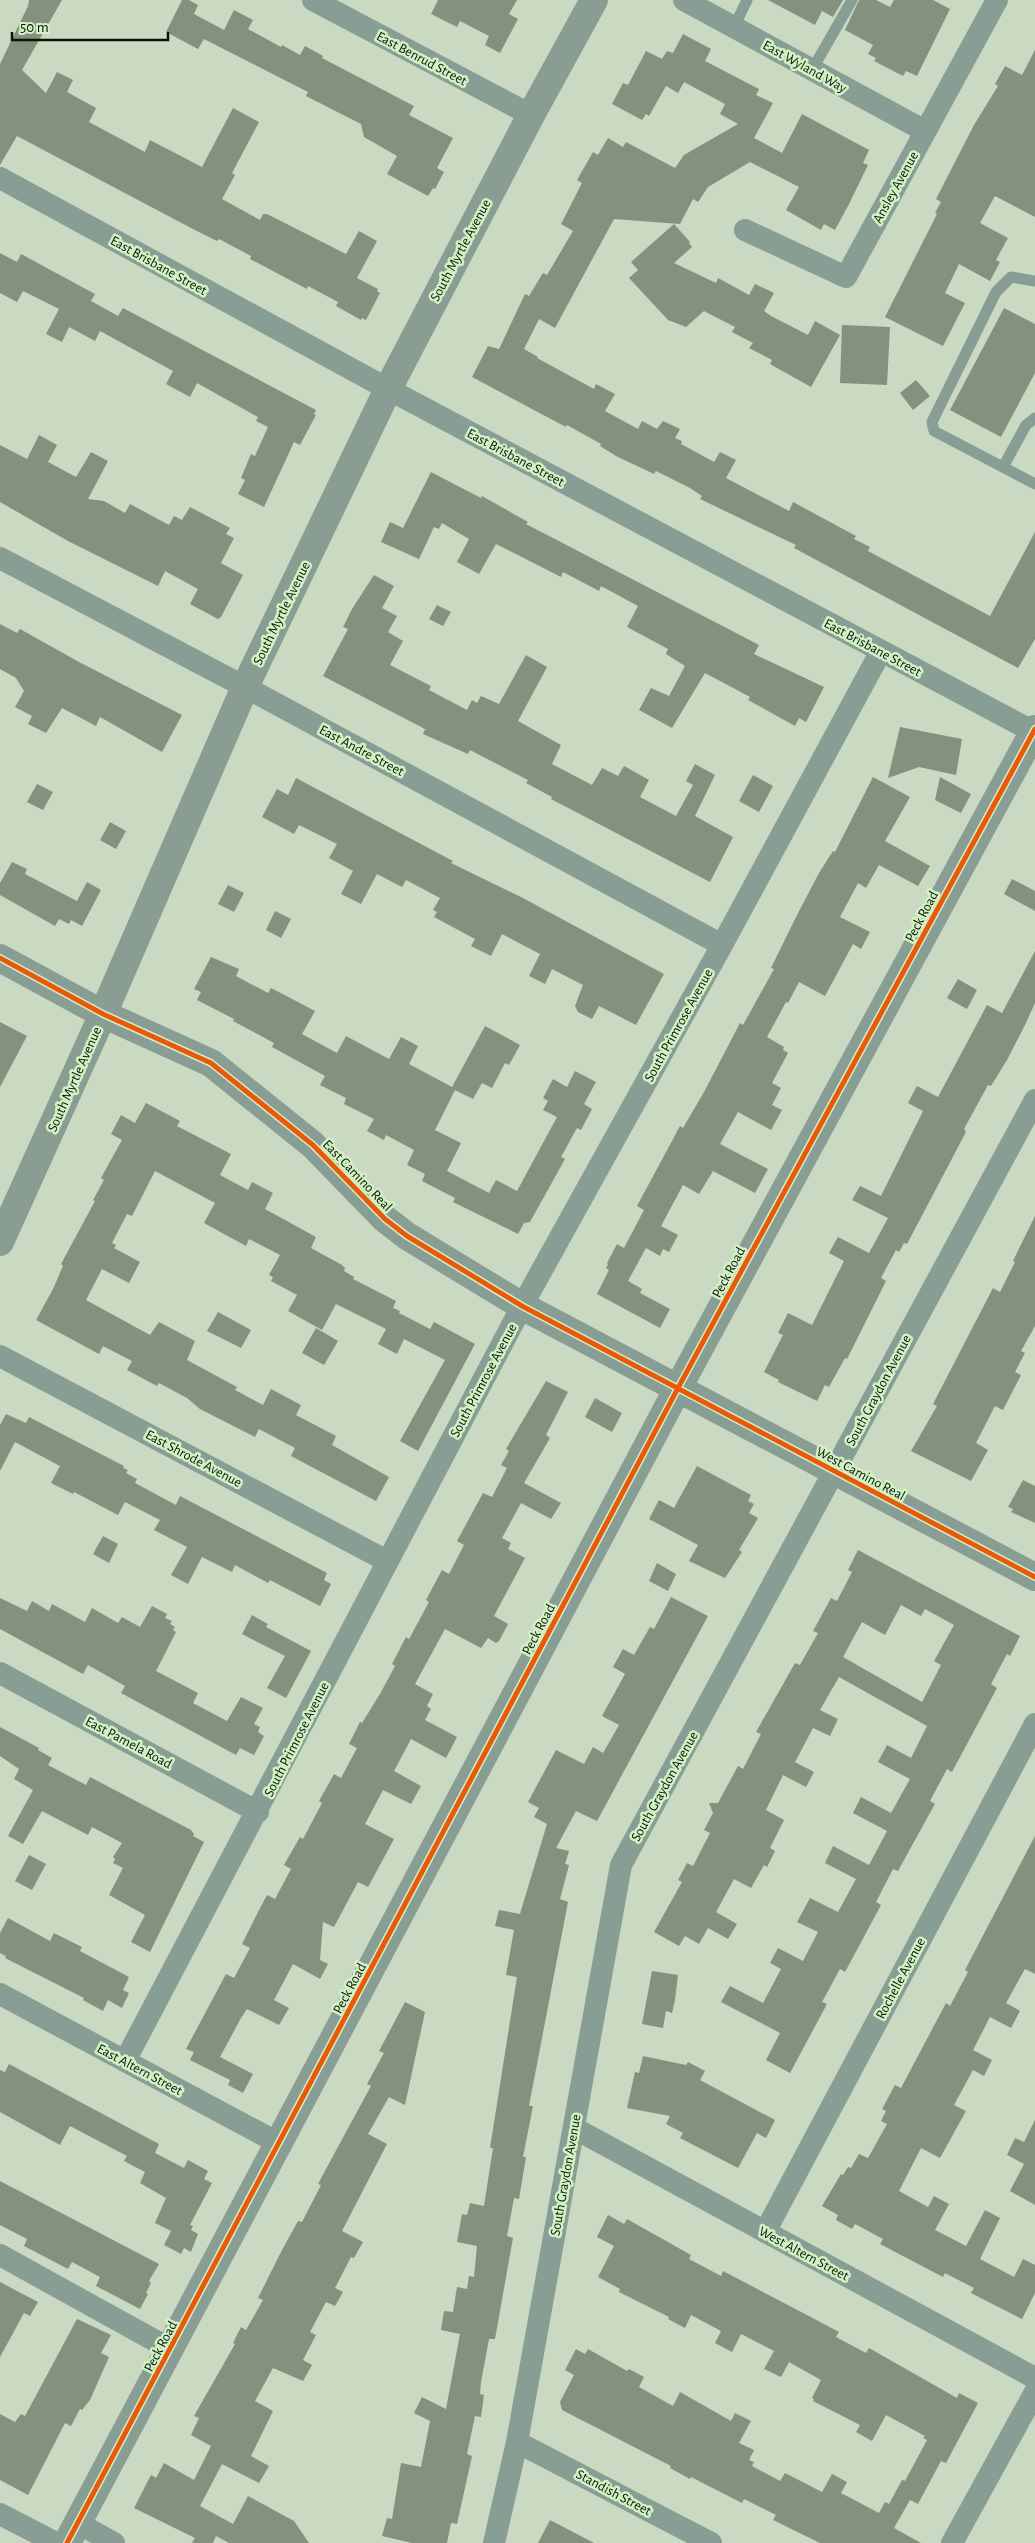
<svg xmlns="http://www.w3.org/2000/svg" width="1035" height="2543" font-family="'Alegreya Sans',sans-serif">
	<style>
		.building { fill: #83917d; fill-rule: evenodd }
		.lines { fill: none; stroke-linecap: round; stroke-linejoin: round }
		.service { stroke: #889d94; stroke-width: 11 }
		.minor { stroke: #889d94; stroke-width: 22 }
		.tertiary { stroke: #889d94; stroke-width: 28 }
		.secondary { stroke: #899d93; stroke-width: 28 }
		.cycleway-casing { stroke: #d2f1c5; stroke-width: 8 }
		.cycleway { stroke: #e8590c; stroke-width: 5 }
		.labels { text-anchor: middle; stroke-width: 5; stroke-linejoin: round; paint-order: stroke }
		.street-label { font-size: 14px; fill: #0a1506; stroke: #d2f1c5 }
	</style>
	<rect width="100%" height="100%" fill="#c9d9c2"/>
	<path class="building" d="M29 0H62L22 70 46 93 57 72 73 80 67 92 96 108 89 122 145 152 150 140 202 167 233 108 259 122 232 173 235 175 222 199 260 220 263 214H267L346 254 359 231 377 241 357 278 378 289 377 291 380 293 366 320 362 318 361 320 336 306 338 302 308 286 307 289 250 259 251 256 219 239 217 241 191 228 17 136 0 165V64L28 6Z
		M182 0H189L198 5 194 14 224 30 234 10 253 20 248 29 281 47 282 45 300 55 305 46 323 56 322 58 414 106 409 115 453 138 437 168 444 172 435 189 433 188 428 196 387 174 397 156 364 137 361 124 306 96 308 92 204 39 198 49 166 32Z
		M438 0H517L509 14 518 19 500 53 485 45 489 36 460 21 457 27 431 14Z
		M768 0H843L833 17 822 11 815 25Z
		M859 0H876L890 7 894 0H933L950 9 917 76 906 71 903 76 874 61 876 58 868 54 873 45 845 30Z
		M683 34 711 49 705 61 759 89 756 95 773 103 754 138 782 153 802 114 869 150 863 163 868 165 848 206 835 230 824 224 821 230 786 210 799 187 750 162 708 187 698 202 693 199 680 224 614 219 555 328 539 319 524 349 538 357 537 358 594 389 596 384 615 394 605 411 638 429 642 421 657 429 663 421 680 429 675 438 682 441 681 444 714 462 720 452 736 460 726 478 789 511 793 502 856 536 854 539 870 547 868 551 990 616 1035 532V639L1018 668 794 548 796 545 700 499 702 496 690 488 656 471 654 474 616 456 600 446 601 444 567 425 566 427 472 377 488 346 499 349 525 294 529 296 543 273 547 275 573 231 561 224 582 183 577 180 593 152 598 155 608 138 623 147 626 142 675 168 684 155 738 124 720 114 725 104 684 82 678 93 666 86 649 116 646 114 642 120 612 104 623 83 628 85 646 51 662 59 667 51 673 53Z
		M1035 50V217L995 196 980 223 1008 238 996 260 1000 262 990 281 959 264 945 293 965 303 943 346 885 317 937 214 935 213 941 202 936 199 974 125 998 86 995 84 1005 66 1022 75Z
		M674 224 690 242 689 243 692 247 674 263 716 283 718 278 749 295 755 284 774 293 764 311 771 316 808 335 815 321 840 335 811 387 770 364 772 360 749 348 753 343 732 332 735 327 704 311 686 327 668 320 629 278 638 270 631 262Z
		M0 253 17 262 21 254 95 294 91 301 118 316 123 308 316 410 314 414 316 415 300 445 294 442 264 507 238 494 245 480 241 478 251 454 255 456 268 427 256 421 258 417 197 383 190 397 166 384 173 371 100 331 95 341 69 327 62 342 46 334 59 309 23 291 17 302 0 293Z
		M1004 308 1035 324V373L1001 437 950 410Z
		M842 325 890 327 887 385 840 383Z
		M916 380 930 396 913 410 900 393Z
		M39 435 57 445 48 462 76 477 91 452 108 461 88 499 104 501 125 513 130 504 169 525 174 516 182 520 190 507 230 528 226 534 234 538 221 563 243 575 221 617 218 619 190 604 198 589 165 571 158 586 68 541 0 502V445L27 459Z
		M431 472 481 498 482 496 528 522 526 524 736 633 759 645 754 654 824 687 806 722 799 718 795 726 748 700 750 697 705 673 672 728 639 710 651 688 669 696 685 666 666 654 668 649 627 627 638 606 601 586 599 591 563 572 561 577 496 544 479 574 457 562 469 539 442 523 439 529 434 527 419 559 381 542 390 522 403 528Z
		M374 575 394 586 382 608 397 616 388 632 403 641 390 665 431 686 429 690 467 710 472 700 477 703 481 696 499 704 526 655 547 667 518 721 561 745 552 764 592 785 602 768 618 776 624 766 649 780 640 797 676 816 693 785 686 781 695 764 715 775 695 816 733 837 710 882 551 799 552 797 526 783 528 780 470 750 468 754 423 734 425 729 323 676 348 629 343 627 352 609Z
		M437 605 451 612 443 626 429 619Z
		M0 624 17 633 20 629 79 662 182 715 162 752 100 717 96 726 62 708 46 733 28 724 32 716 15 707 24 691 16 678 0 669Z
		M900 727 962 739 956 775 919 767 888 778Z
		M753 775 773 786 759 812 739 801Z
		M873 777 910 797 885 841 930 866 918 886 879 865 866 888 858 883 840 917 870 932 861 949 853 944 825 996 799 982 788 1003 786 1002 767 1037 784 1047 783 1050 788 1053 772 1083 781 1088 772 1105 782 1110 771 1130 738 1112 720 1144 768 1169 755 1193 713 1171 699 1194 683 1185 661 1226 678 1235 669 1252 663 1249 660 1256 646 1248 628 1281 642 1289 640 1293 670 1309 660 1328 597 1294 609 1270 606 1268 608 1264 607 1263 617 1244 624 1248 644 1210 637 1206 680 1126 683 1128 704 1092 740 1023 743 1025 774 969 771 968 797 915 819 873 833 851 835 852Z
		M940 777 971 794 961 813 935 800Z
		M296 778 453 861 451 863 521 897 664 974 636 1025 599 1006 592 1019 578 1012 575 1006 583 985 552 969 545 984 529 976 540 954 502 934 491 956 471 946 475 939 434 917 437 912 433 910 440 898 406 880 402 887 377 874 361 904 341 894 353 871 329 858 337 844 299 825 294 834 262 817 277 789 288 795Z
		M37 784 53 792 43 810 27 802Z
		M110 822 126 831 116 849 100 840Z
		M12 862 27 869 25 874 77 901 87 882 101 890 82 926 71 920 69 924 59 919 55 926 0 895V883Z
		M1012 879 1035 891V911L1004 894Z
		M228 885 244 893 234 912 218 904Z
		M275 911 291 919 281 938 266 930Z
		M1035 951V1003L1025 1025 1007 1060 991 1086 988 1085 964 1129 966 1132 907 1244 904 1243 899 1252 896 1250 881 1278 886 1281 847 1359 845 1358 829 1387 825 1385 817 1401 778 1382 779 1380 764 1372 783 1335 778 1333 788 1313 812 1325 844 1261 829 1253 838 1237 869 1253 888 1218 852 1200 860 1186 881 1196 923 1111 908 1103 917 1086 938 1097 987 1005 1002 1013Z
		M211 957 239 969 236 976 268 993 271 988 315 1011 302 1034 337 1053 346 1036 389 1059 401 1037 418 1046 409 1064 452 1087 485 1026 520 1045 509 1065 505 1063 492 1088 482 1083 473 1099 455 1090 435 1130 461 1143 447 1171 489 1193 496 1180 517 1191 557 1117 543 1110 548 1101 543 1098 553 1079 567 1087 575 1071 596 1082 584 1104 592 1109 581 1130 577 1128 561 1157 565 1159 530 1222 524 1223 518 1234 453 1202 455 1198 422 1181 425 1174 407 1165 414 1150 386 1135 384 1140 367 1131 374 1119 344 1104 346 1098 320 1085 325 1076 272 1047 274 1043 233 1021 234 1019 197 1000 201 992 194 989Z
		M958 979 977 990 967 1009 947 998Z
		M0 1022 27 1036 0 1087Z
		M146 1103 180 1121 177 1126 231 1154 220 1175 248 1190 252 1182 273 1193 265 1209 316 1237 311 1248 342 1265 345 1268 344 1271 354 1277 353 1279 396 1301 393 1308 400 1311 399 1313 430 1329 434 1322 475 1344 418 1451 400 1441 445 1360 404 1339 397 1354 378 1344 386 1329 336 1304 322 1330 288 1311 297 1295 271 1281 273 1277 269 1275 280 1255 249 1239 246 1246 204 1223 215 1203 155 1171 132 1216 127 1214 112 1243 116 1245 114 1248 140 1262 129 1283 102 1269 86 1300 150 1335 159 1322 195 1341 187 1360 237 1387 235 1390 263 1405 271 1389 301 1405 296 1415 336 1436 332 1445 389 1477 376 1501 291 1456 295 1448 259 1429 255 1437 200 1409 187 1398 159 1383 157 1386 127 1370 132 1361 103 1346 99 1354 36 1320 53 1289 63 1266 61 1264 95 1201 93 1200 104 1180 101 1178 122 1140 111 1134 121 1115 135 1123Z
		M1035 1216V1326L1021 1351 1025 1353 1015 1372 1021 1375 1003 1410 995 1406 976 1443 988 1450 971 1481 911 1451 937 1406 933 1404 993 1288 1000 1292 1015 1262 1013 1261Z
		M218 1312 251 1330 241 1348 207 1331Z
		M316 1328 338 1341 324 1365 302 1353Z
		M546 1381 568 1392 546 1435 550 1438 524 1483 561 1503 551 1519 521 1503 502 1538 511 1543 508 1549 525 1558 494 1616 508 1624 499 1641 496 1643 488 1638 481 1648 445 1629 415 1684 433 1694 427 1706 431 1709 425 1720 457 1737 446 1758 411 1739 394 1771 421 1786 411 1804 383 1790 365 1824 394 1839 368 1887 358 1882 334 1927 323 1922 320 1960 328 1964 320 1979 293 1964 274 2000 289 2008 279 2025 247 2009 241 2018 220 2057 253 2074 243 2093 228 2085 230 2080 190 2060 194 2052 186 2049 226 1974 234 1978 250 1948 242 1944 257 1914 267 1895 275 1899 291 1869 284 1865 300 1837 303 1839 322 1803 319 1801 334 1774 341 1778 357 1748 349 1744 360 1722 362 1723 380 1694 395 1666 392 1664 406 1637 409 1639 429 1602 426 1600 442 1570 449 1574 464 1545 457 1541 483 1493 492 1497 507 1468 501 1465 509 1451 506 1449Z
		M595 1398 622 1413 612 1432 585 1417Z
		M6 1414 26 1423 29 1417 124 1466 123 1468 128 1470 126 1473 137 1479 135 1483 176 1505 180 1496 327 1573 324 1580 331 1584 320 1606 270 1580 268 1583 235 1565 232 1572 202 1557 188 1584 171 1575 187 1547 154 1530 160 1520 125 1502 118 1515 74 1492 73 1494 51 1483 60 1466 15 1442 0 1471V1425Z
		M697 1466 751 1495 748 1501 754 1504 749 1513 758 1518 739 1550 742 1552 725 1578 689 1561 698 1545 649 1519 659 1500 674 1508Z
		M1023 1480 1035 1486V1523L1011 1512 1013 1509 1008 1507Z
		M103 1536 118 1544 109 1563 93 1554Z
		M858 1550 1020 1636 1010 1656 1007 1654 991 1684 997 1688 952 1772 947 1769 930 1801 935 1804 926 1820 898 1871 893 1869 876 1902 881 1905 845 1972 840 1969 822 2002 827 2004 790 2073 766 2060 780 2033 721 2002 730 1986 763 2003 781 1969 770 1963 778 1948 803 1961 818 1932 797 1922 810 1898 838 1912 856 1879 825 1863 833 1846 869 1865 887 1831 853 1813 861 1797 891 1813 910 1779 878 1762 887 1745 911 1758 927 1726 839 1677 820 1710 838 1719 830 1736 813 1728 795 1762 814 1772 806 1787 783 1775 766 1810 784 1820 770 1848 775 1851 767 1867 764 1865 751 1888 734 1879 716 1912 737 1924 728 1939 708 1928 699 1944 685 1936 679 1946 654 1932 682 1882 678 1880 687 1863 693 1866 710 1833 704 1830 713 1813 709 1803H718L738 1766 743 1769 761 1734 756 1732 795 1663 800 1665 818 1633 813 1631 831 1598 837 1601 852 1572 848 1570ZM901 1605 921 1616 925 1609 954 1625 934 1661 941 1665 922 1702 843 1657 862 1622 885 1635Z
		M657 1563 676 1574 668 1591 649 1581Z
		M671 1597 708 1616 597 1821 576 1811 556 1848 569 1851 565 1864 569 1865 560 1899 568 1902 529 2106H533L523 2157H526L519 2199 514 2198 507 2236 513 2238 495 2339H489L481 2382 480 2394 484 2395 481 2417 475 2416 467 2454 472 2456 457 2524 451 2523 447 2543H412L382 2536 387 2518 392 2519 401 2463 421 2467 430 2421 414 2413 422 2397 446 2409 460 2334 441 2330 444 2311 453 2312 457 2287 467 2289 469 2276 474 2277 477 2246 457 2242 462 2214 467 2215 470 2203 484 2206 493 2148H490L517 1977 506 1975 514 1930 495 1926 499 1910 520 1914 547 1824 534 1817 539 1808 528 1802 556 1750 584 1764 593 1747 603 1753 619 1725 602 1716 625 1674 613 1667 623 1649 634 1655 650 1627 654 1629Z
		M0 1598 27 1611 32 1601 49 1611 52 1604 85 1622 92 1608 118 1623 122 1617 140 1627 152 1606 167 1614 165 1618 172 1621 170 1624 175 1627 173 1630 176 1632 156 1671 198 1693 193 1703 227 1721 241 1697 263 1708 254 1724 260 1727 258 1732 264 1736 254 1755 240 1748 236 1755 121 1693 125 1686 88 1665 83 1674 0 1629Z
		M252 1615 268 1624 266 1627 311 1651 286 1698 267 1688 285 1656 242 1634Z
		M0 1727 39 1748 38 1750 52 1758 48 1765 86 1785 90 1777 191 1830 194 1834 193 1836 204 1842 150 1952 131 1942 145 1915 109 1895 123 1868 113 1863 115 1859 113 1857 122 1843 92 1827 88 1835 42 1811 23 1844 8 1836 33 1790 14 1779 19 1769 0 1756Z
		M1035 1836V1974L1025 1969 1006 2003 1020 2011 1011 2028 990 2017 973 2050 992 2060 984 2076 973 2070 954 2105 966 2111 940 2158 921 2148 899 2191 928 2207 934 2196 949 2204 935 2230 966 2246 985 2210 1000 2218 980 2259 1014 2277 1023 2259 1035 2265V2293L1022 2319 971 2293 974 2288 945 2273 943 2277 880 2244 883 2239 855 2224 852 2229 836 2220 838 2215 822 2206 841 2174 843 2175 848 2167 851 2168 859 2154 868 2158 887 2124 881 2121 886 2111 882 2109 895 2085 901 2088 946 2003 950 2006 968 1972 965 1970Z
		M29 1855 46 1864 32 1890 15 1881Z
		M8 1918 50 1941 54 1933 82 1947 80 1951 129 1977 123 1990 129 1993 122 2008 108 2000 103 2011 83 2000 84 1998 5 1958 6 1956 0 1953V1933Z
		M652 1971 678 1975 675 2000 672 2013 666 2011 663 2028 642 2024Z
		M405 2002 425 2012 405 2105 389 2097 368 2134 387 2144 342 2231 363 2242 354 2258 351 2257 335 2288 343 2292 335 2306 326 2302 310 2332 316 2335 303 2360 312 2365 303 2381 273 2368 255 2401 273 2411 251 2456 269 2466 259 2483 222 2464 200 2506 233 2524 248 2496 294 2521 309 2543H229L216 2536 213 2543H192L195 2538 134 2508 151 2475 156 2478 164 2463 194 2480 211 2446 191 2435 199 2418 194 2416 235 2344 233 2343 241 2327 246 2330 263 2300 258 2298 281 2252 298 2221 302 2222 321 2185 318 2184 326 2169 371 2086 367 2084 384 2053 379 2051Z
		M643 2056 686 2065 688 2062 705 2071 700 2080 775 2120 766 2138 757 2133 738 2168 680 2138 683 2133 666 2124 670 2116 627 2108 635 2072 639 2073Z
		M9 2064 159 2144 155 2153 184 2168 188 2160 208 2171 204 2179 212 2183 190 2225 193 2226 191 2230 198 2234 191 2252 184 2248 181 2254 164 2245 171 2231 155 2223 166 2198 140 2183 145 2172 124 2161 127 2156 70 2126 60 2145 0 2112V2070L5 2072Z
		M1035 2120V2205L1010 2191 1024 2164 1007 2155 1015 2138 1024 2142Z
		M0 2181 159 2264 149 2281 151 2283 146 2293 148 2294 140 2309 96 2286 100 2277 72 2262 68 2269 24 2246 27 2239 0 2225Z
		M608 2215 624 2224 627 2219 691 2255 689 2259 721 2276 723 2271 807 2315 839 2332 836 2337 866 2353 869 2348 957 2398 959 2393 978 2403 946 2463 941 2461 918 2504 910 2500 894 2528 921 2543H820L773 2520 776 2515 744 2499 742 2503 691 2477 690 2479 670 2468 671 2466 562 2410 560 2402 574 2375 565 2370 576 2349 585 2354 588 2349 627 2371 629 2369 644 2377 639 2387 673 2406 680 2392 731 2421 735 2413 751 2421 739 2443 754 2450 749 2460 754 2462 752 2466 780 2481 785 2473 822 2492 832 2474 847 2482 841 2493 879 2513 885 2502 889 2504 902 2480 905 2481 927 2440 923 2438 925 2436 886 2415 872 2441 856 2432 860 2425 813 2401 814 2399 812 2398 821 2380 789 2362 781 2377 764 2369 774 2351 741 2334 732 2352 715 2343 721 2331 691 2315 685 2328 668 2319 669 2317 619 2292 620 2289 598 2277 614 2246 597 2237Z
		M0 2282 38 2302 30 2316 24 2313 0 2357Z
		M77 2319 111 2335 101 2353 109 2357 90 2400 82 2410 80 2409 71 2426 65 2423 28 2495 0 2480V2414L15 2422 21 2414 25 2416Z
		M550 2520 594 2543H538Z"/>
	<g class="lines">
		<path class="service" d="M734 27 747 0
			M812 70 852 0
			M1035 281 1011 277 996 292 932 422 934 431 1035 484
			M1003 467 1026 425 1035 418"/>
		<path class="minor" d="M313 0 531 115
			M684 0 925 131
			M0 178 388 389 1034 732
			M745 230 846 277 997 0
			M0 558 245 687 722 945
			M0 1356 387 1561
			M0 1673 258 1812
			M0 1994 280 2144
			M125 2061 522 1306 722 945 881 651
			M574 2128 1035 2378
			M765 2232 1035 1724
			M0 2255 170 2349
			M517 2442 711 2543
			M0 2514 56 2543
			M78 2523 114 2543
			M494 2543 517 2442 621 1865 1035 1100
			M952 2543 1035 2392"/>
		<path class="tertiary" d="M0 958 103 1014 211 1063 313 1145 385 1219 407 1236 522 1306 1035 1577
			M67 2543 678 1388 1035 729"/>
		<path class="secondary" d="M0 1242 103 1014 245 687 388 389 531 115 594 0"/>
		<defs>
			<path id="cycleway" d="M0 958 103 1014 211 1063 313 1145 385 1219 407 1236 522 1306 1035 1577
				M67 2543 678 1388 1035 729"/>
		</defs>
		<use href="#cycleway" class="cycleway-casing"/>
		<use href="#cycleway" class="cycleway"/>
	</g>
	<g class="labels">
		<g class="street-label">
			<text transform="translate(422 58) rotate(28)" y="5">East Benrud Street</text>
			<text transform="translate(805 66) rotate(29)" y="5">East Wyland Way</text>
			<text transform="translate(895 187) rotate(-61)" y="5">Ansley Avenue</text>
			<text transform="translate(460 250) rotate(-62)" y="5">South Myrtle Avenue</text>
			<text transform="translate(159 265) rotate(29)" y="5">East Brisbane Street</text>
			<text transform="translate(516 457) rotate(28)" y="5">East Brisbane Street</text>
			<text transform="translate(281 613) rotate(-64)" y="5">South Myrtle Avenue</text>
			<text transform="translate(873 647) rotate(28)" y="5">East Brisbane Street</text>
			<text transform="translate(362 750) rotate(28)" y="5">East Andre Street</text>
			<text transform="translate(921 916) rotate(-62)" y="5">Peck Road</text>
			<text transform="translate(678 1025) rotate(-61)" y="5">South Primrose Avenue</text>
			<text transform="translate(74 1079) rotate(-66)" y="5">South Myrtle Avenue</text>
			<text transform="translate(358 1175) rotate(46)" y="5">East Camino Real</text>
			<text transform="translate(728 1272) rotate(-62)" y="5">Peck Road</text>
			<text transform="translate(483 1380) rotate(-62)" y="5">South Primrose Avenue</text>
			<text transform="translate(878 1390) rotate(-62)" y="5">South Graydon Avenue</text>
			<text transform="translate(194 1458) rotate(28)" y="5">East Shrode Avenue</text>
			<text transform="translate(861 1473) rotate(28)" y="5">West Camino Real</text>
			<text transform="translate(538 1629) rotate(-62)" y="5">Peck Road</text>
			<text transform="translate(296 1739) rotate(-63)" y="5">South Primrose Avenue</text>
			<text transform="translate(129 1742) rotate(28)" y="5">East Pamela Road</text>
			<text transform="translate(664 1786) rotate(-61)" y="5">South Graydon Avenue</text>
			<text transform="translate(900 1978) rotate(-62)" y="5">Rochelle Avenue</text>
			<text transform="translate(349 1988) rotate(-62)" y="5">Peck Road</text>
			<text transform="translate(140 2069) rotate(28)" y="5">East Altern Street</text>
			<text transform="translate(565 2175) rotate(-80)" y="5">South Graydon Avenue</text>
			<text transform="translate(804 2253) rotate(28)" y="5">West Altern Street</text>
			<text transform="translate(160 2346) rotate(-62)" y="5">Peck Road</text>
			<text transform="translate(614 2492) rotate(28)" y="5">Standish Street</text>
		</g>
	</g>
	<path d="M12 32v8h156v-8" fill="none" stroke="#0a1506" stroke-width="2.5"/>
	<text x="20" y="32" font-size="15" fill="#0a1506" stroke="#d2f1c5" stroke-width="4" paint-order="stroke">50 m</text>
</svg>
